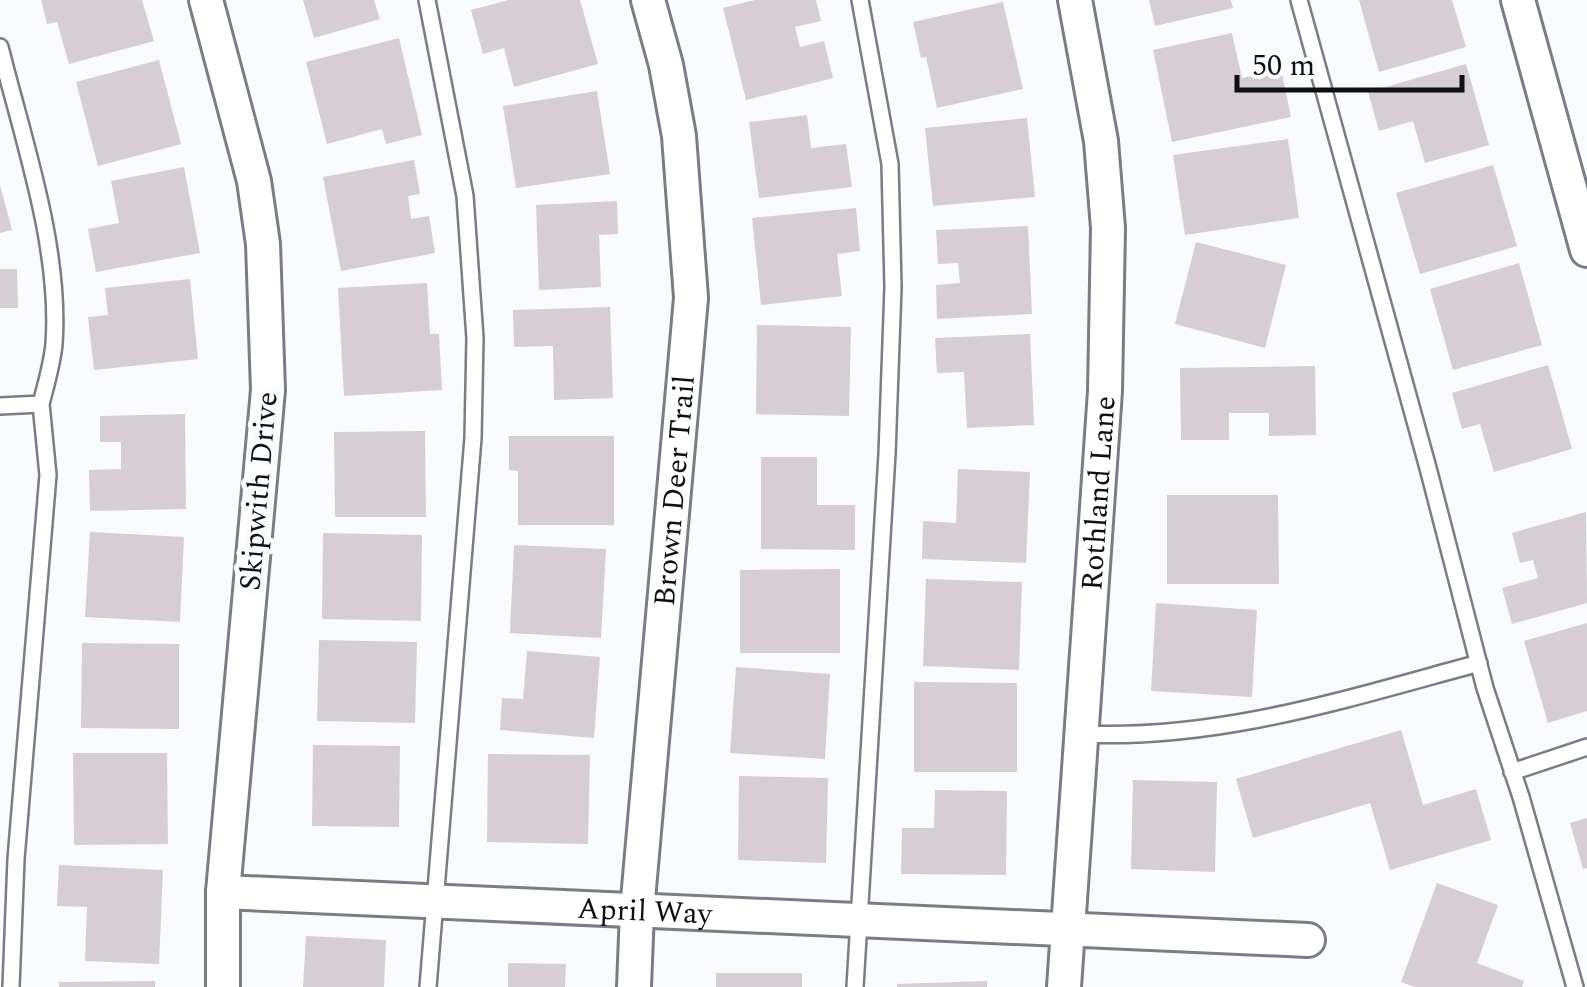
<svg xmlns="http://www.w3.org/2000/svg" width="1587" height="987" font-family="Spectral,serif">
	<style>
		.building { fill: #d6ced4 }
		.lines { fill: none; stroke-linecap: round; stroke-linejoin: round }
		.lane-casing { stroke: #797e85; stroke-width: 20 }
		.street-casing { stroke: #797e85; stroke-width: 38 }
		.lane { stroke: #fff; stroke-width: 15 }
		.street { stroke: #fff; stroke-width: 32 }
		.labels { text-anchor: middle; stroke-width: 10; stroke-linejoin: round; paint-order: stroke }
		.street-label { font-size: 30px; fill: #0e1012; stroke: #f9fbfe }
	</style>
	<rect width="100%" height="100%" fill="#f9fbfe"/>
	<path class="building" d="M41 0H142L154 41 69 64 57 22 47 24Z
		M303 0H374L380 19 314 38Z
		M508 0H580L598 64 514 87 504 48 483 54 471 10Z
		M755 0H816L821 21 795 27 800 47 824 41 833 78 746 100 723 8Z
		M1149 0H1231L1233 8 1155 26Z
		M1359 0H1452L1466 47 1379 72Z
		M1003 2 1023 89 937 108 926 57 921 58 913 22Z
		M1232 33 1242 78 1281 69 1291 117 1172 142 1153 50Z
		M399 38 422 135 386 144 382 129 327 144 306 62Z
		M159 60 181 144 98 166 76 82Z
		M1466 64 1489 145 1425 163 1413 121 1379 131 1368 92Z
		M597 91 610 174 516 188 503 106Z
		M807 115 811 148 846 144 852 187 759 198 749 122Z
		M1027 118 1035 197 933 206 925 128Z
		M1288 139 1299 218 1185 235 1173 155Z
		M414 160 420 194 408 196 411 219 429 216 435 253 341 271 323 177Z
		M1493 165 1517 246 1420 274 1396 193Z
		M184 167 200 253 96 272 88 229 119 223 111 181Z
		M0 185 12 230 0 233Z
		M617 201 618 234 599 235 601 287 539 290 536 205Z
		M856 208 860 251 837 254 842 296 761 305 752 218Z
		M1028 226 1032 314 937 319 936 285 960 283 958 263 938 264 936 230Z
		M1196 242 1286 265 1265 348 1175 324Z
		M1519 263 1542 345 1453 370 1430 289Z
		M0 269H17L18 308H0Z
		M190 279 198 359 94 370 88 317 108 315 105 288Z
		M427 283 430 334H439L442 390 344 396 338 288Z
		M610 307 613 398 554 400 553 346 514 347 513 310Z
		M757 325 851 327 849 416 756 414Z
		M1030 334 1034 425 967 428 964 372 937 373 935 338Z
		M1548 365 1572 449 1494 472 1480 424 1462 429 1452 393Z
		M1315 366 1316 435 1269 436V413H1229V440H1181L1180 368Z
		M185 414 186 509 90 511 89 470 121 469V442H100V416Z
		M425 431 426 517H335L334 432Z
		M509 436H614V525H518V471L509 470Z
		M761 457H817V505H855V550L761 549Z
		M958 469 1030 472 1026 563 922 559 923 521 956 523Z
		M1167 495H1278L1279 584H1167Z
		M1586 512 1587 603 1512 624 1502 588 1538 578 1533 560 1520 563 1512 533Z
		M90 532 184 537 180 622 85 617Z
		M323 533 422 535 421 621 322 619Z
		M514 545 606 549 601 638 510 633Z
		M840 569V653H740V570Z
		M926 579 1022 582 1019 670 923 666Z
		M1156 603 1257 610 1252 697 1151 691Z
		M1587 623V711L1548 723 1524 641Z
		M319 640 417 642 415 723 317 721Z
		M82 643 179 644V729L81 728Z
		M527 651 600 657 594 738 500 730 502 698 523 699Z
		M736 667 830 674 825 759 730 753Z
		M914 682 1017 683V772H914Z
		M1401 730 1423 805 1476 789 1491 840 1390 870 1370 803 1253 838 1236 779Z
		M313 745 400 746 399 827 312 826Z
		M73 753H167L168 844 74 845Z
		M488 754 590 755 588 844 487 842Z
		M739 776 828 778 826 863 738 860Z
		M1133 780 1217 782 1215 872 1131 869Z
		M935 790 1007 791 1006 875 901 874 902 828H934Z
		M1587 818V868L1583 869 1570 823Z
		M59 865 163 870 159 964 85 961 87 907 57 906Z
		M1437 883 1498 905 1477 963 1524 981 1522 987H1415L1401 982Z
		M306 936 386 940 384 987H303Z
		M508 963 566 964 565 987H508Z
		M716 973H802V987H716Z
		M155 981V987H59V982Z
		M987 981V987H897V984Z"/>
	<g class="lines">
		<defs>
			<path id="lane" d="M427 0 465 196 475 338 473 438 428 987
				M1299 0 1428 468 1485 688 1521 797 1575 987
				M0 47C23 140 61 248 54 344 52 365 46 384 41 404L0 406
				M1081 734C1220 740 1346 699 1479 663
				M1512 772 1587 747
				M11 987 16 859 48 475 41 404
				M855 987 887 454 893 287 890 164 860 0"/>
			<g id="street">
				<path d="M206 0 254 181 263 244 268 390 223 892V987"/>
				<path d="M1518 0 1587 250"/>
				<path id="s1" d="M223 892 1308 940"/>
				<path id="s2" d="M634 987 637 911 691 298 679 136 666 65 648 0"/>
				<path id="s3" d="M1064 987 1105 391 1108 228 1101 141 1075 0"/>
			</g>
		</defs>
		<use href="#lane" class="lane-casing"/>
		<use href="#street" class="street-casing"/>
		<use href="#lane" class="lane"/>
		<use href="#street" class="street"/>
	</g>
	<g class="labels">
		<g class="street-label">
			<text transform="translate(258 491) rotate(-85)" y="10">Skipwith Drive</text>
			<text dy="10" stroke="none"><textPath href="#s2" startOffset="498">Brown Deer Trail</textPath></text>
			<text dy="10" stroke="none"><textPath href="#s3" startOffset="495">Rothland Lane</textPath></text>
			<text dy="10" stroke="none"><textPath href="#s1" startOffset="422">April Way</textPath></text>
		</g>
	</g>
	<path d="M1237 75v15h225v-15" fill="none" stroke="#0e1012" stroke-width="5"/>
	<text x="1252" y="75" font-size="30" fill="#0e1012" stroke="#f9fbfe" stroke-width="8" paint-order="stroke">50 m</text>
</svg>
